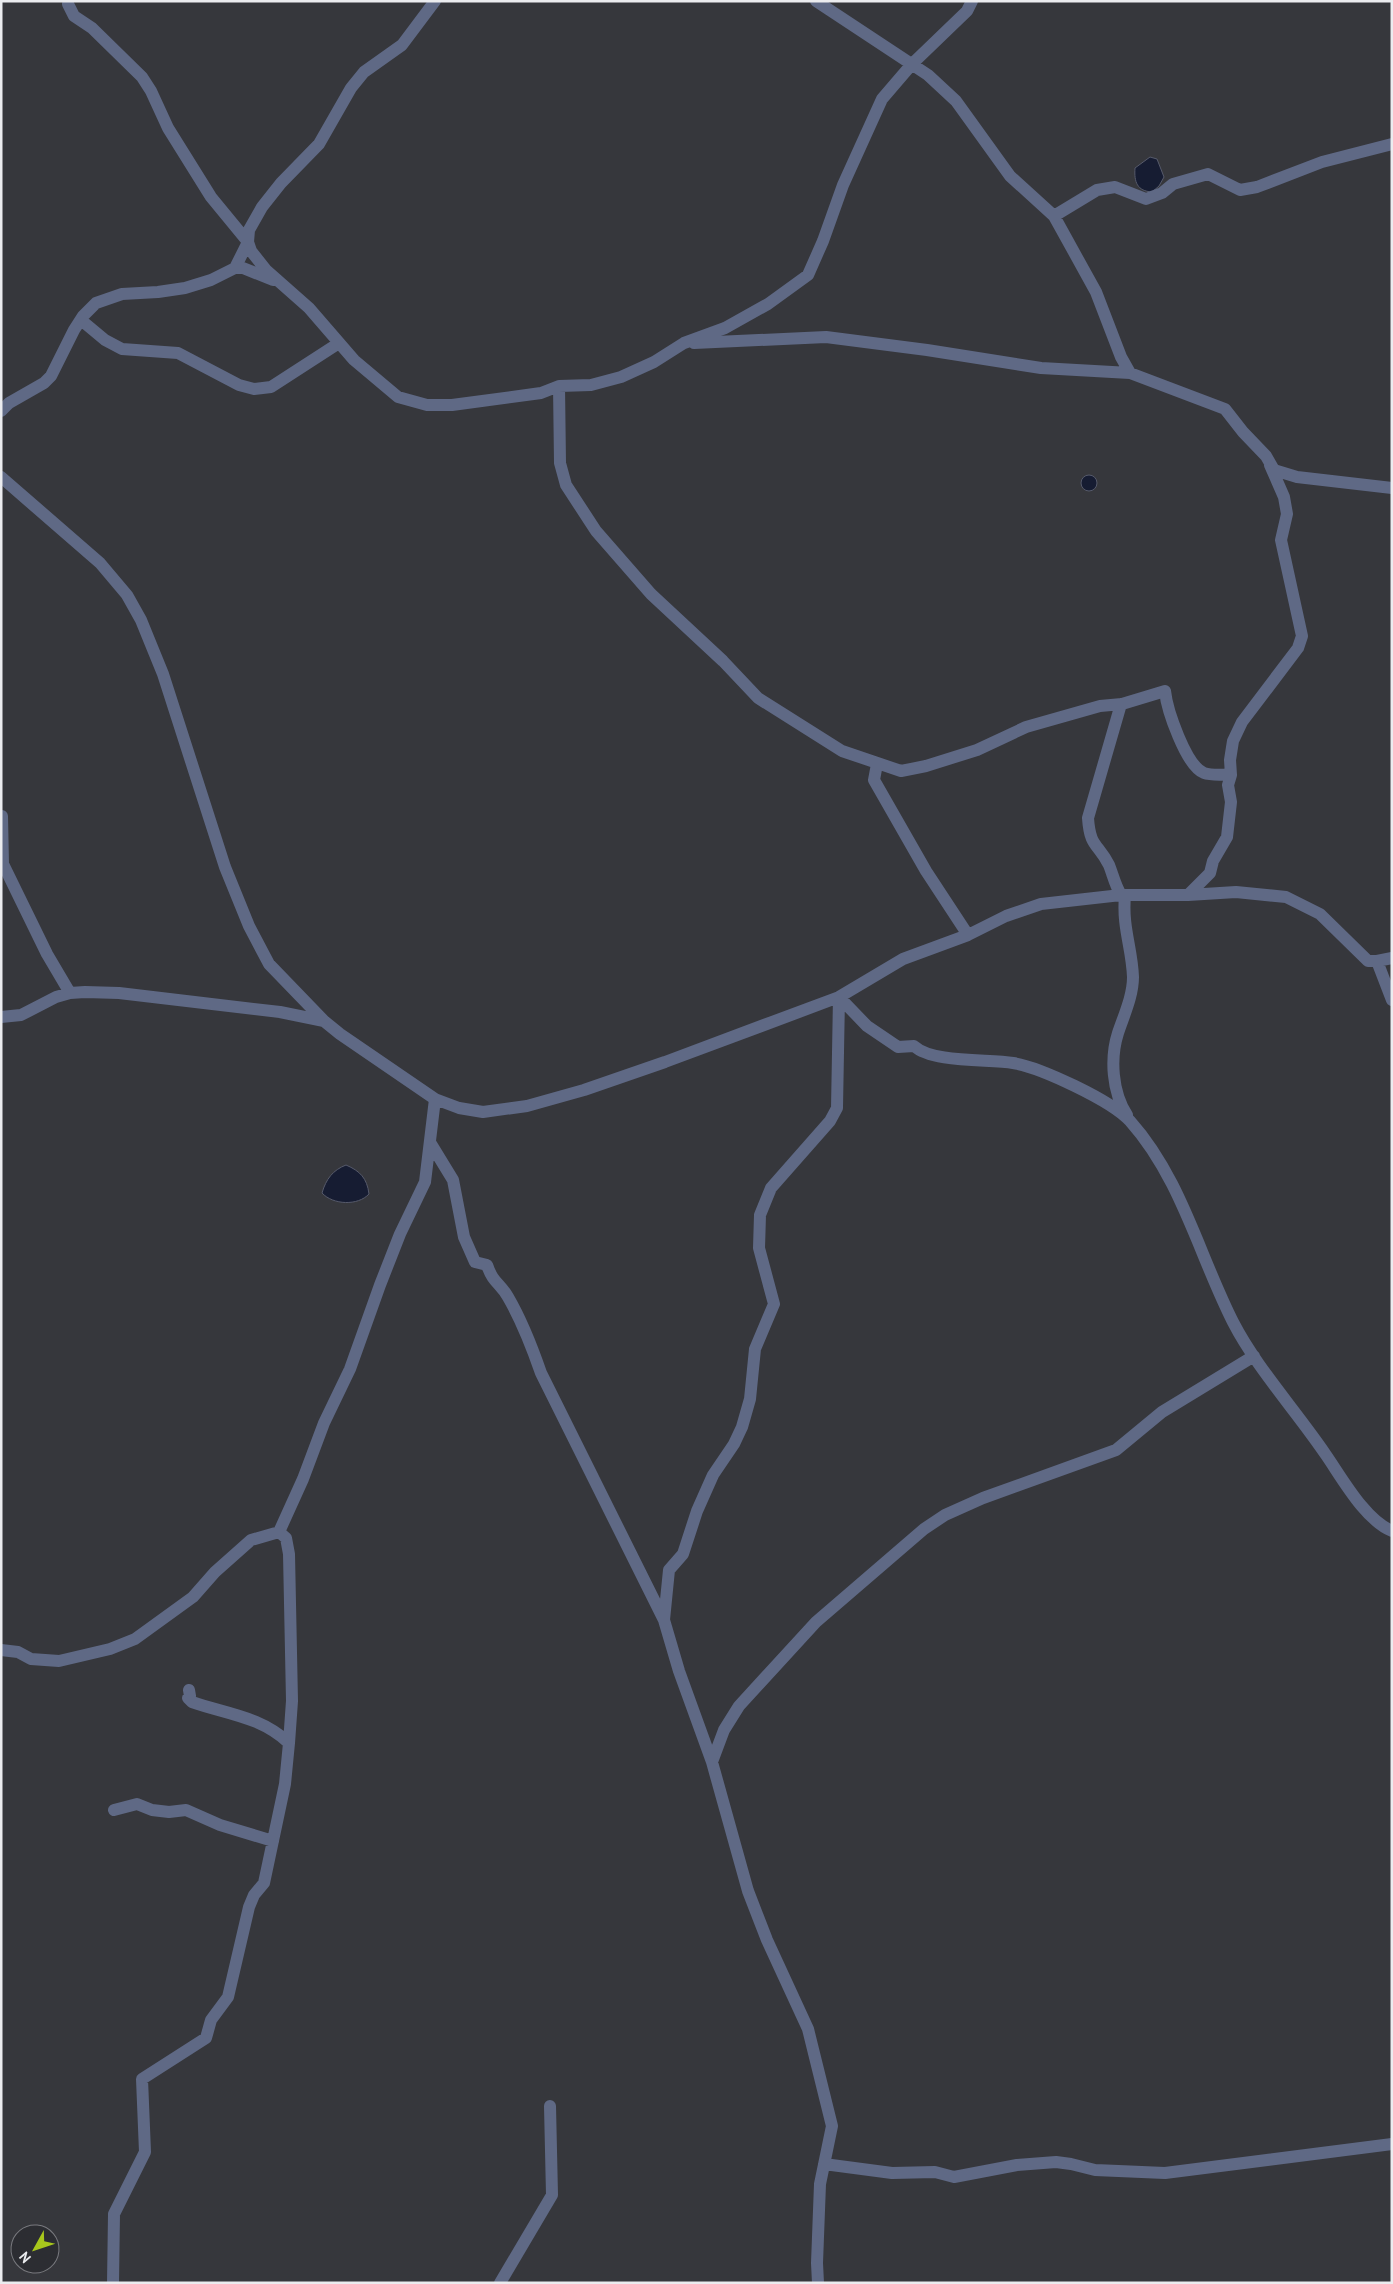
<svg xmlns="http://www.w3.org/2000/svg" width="1393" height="2284" font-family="'PT Sans',sans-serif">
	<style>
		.water { fill: #161c32; stroke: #565a6b }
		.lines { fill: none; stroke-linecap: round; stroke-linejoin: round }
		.minor { stroke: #5f6985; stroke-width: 12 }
	</style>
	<rect width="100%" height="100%" fill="#36373c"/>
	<path class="water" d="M1150 157 1157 159 1164 177 1159 186 1152 192C1137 191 1134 182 1135 168Z
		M1081 483a8 8 0 1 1 16 0a8 8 0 1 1-16 0Z
		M346 1165C360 1171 367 1178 369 1194 358 1206 333 1205 322 1193 326 1179 333 1170 346 1165Z"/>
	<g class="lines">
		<path class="minor" d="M816 1 928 75 956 101 1010 176 1054 216 1096 292 1121 357 1130 373
			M68 4 74 16 92 28 142 77 151 91 168 128 211 197 248 242 251 251 266 270 309 308 354 360 398 397 427 405H452L541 393 559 386 591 385 621 377 654 362 684 343 725 328 768 304 808 275 823 241 843 185 882 99 912 64 967 11 972 1
			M1054 216 1097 190 1115 187 1146 199 1162 193 1173 184 1208 174 1240 190 1257 187 1322 162 1392 144
			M235 268 248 242 249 230 262 207 281 183 319 144 351 88 364 72 402 45 435 1
			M81 320 105 340 122 349 178 353 239 385 254 389 271 387 339 343
			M694 343 826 337 927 350 1041 368 1130 373 1225 409 1243 432 1266 456 1274 470 1297 477 1392 488
			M559 386 560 463 566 485 596 531 651 594 723 661 758 698 842 751 901 771 926 766 977 750 1026 727 1100 706 1122 704 1165 691C1167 710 1186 766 1204 773 1212 776 1223 774 1231 775
			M1 411 9 403 44 383 51 376 74 330 83 316 96 303 122 294 158 292 185 288 211 280 235 268H243L273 280
			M1 477 100 563 127 595 141 620 163 674 225 867 249 926 269 964 324 1021 340 1034 435 1099 459 1108 483 1112 527 1106 584 1090 665 1062 839 997 903 959 968 935 1006 916 1041 904 1121 895H1188L1236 892 1286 897 1320 914 1368 961H1377L1392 1000
			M877 764 874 780 926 871 968 935
			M2 816 3 864 47 954 70 993
			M1121 895C1115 885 1113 875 1109 865 1098 843 1090 848 1088 818L1121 704
			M1188 895 1210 873 1213 861 1227 837 1231 802 1228 785 1231 775 1230 760 1233 741 1242 722 1298 648 1302 636 1281 540 1287 514 1284 497 1270 465
			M1125 896C1122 927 1132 948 1133 977 1133 996 1124 1015 1118 1033 1110 1058 1112 1092 1127 1115
			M1377 961 1392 958
			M839 997 867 1026 898 1047 914 1046C932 1063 988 1059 1013 1063 1040 1067 1112 1101 1130 1121 1181 1178 1199 1255 1233 1322 1256 1367 1297 1412 1326 1455 1342 1478 1365 1520 1392 1531
			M1 1017 21 1015 56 997 70 993 85 992 119 993 280 1012 324 1021
			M431 1144 453 1180 464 1237 475 1262 487 1265C493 1283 500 1283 508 1297 522 1321 532 1347 541 1373L664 1620 679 1671 712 1762 748 1891 767 1940 808 2029 832 2126 820 2184 817 2263 818 2283
			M664 1620 669 1570 683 1554 697 1511 713 1475 734 1444 742 1427 750 1399 755 1349 774 1304 759 1248 760 1215 771 1188 830 1121 837 1108 839 997
			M1 1650 18 1652 31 1659 59 1661 110 1649 135 1639 193 1597 215 1572 251 1540 279 1532
			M189 1690 190 1696 188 1698 192 1702C226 1714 260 1716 289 1743
			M712 1762 724 1730 739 1706 816 1622 924 1529 945 1515 983 1498 1116 1450 1162 1412 1254 1356
			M114 1810 137 1804 152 1810 169 1812 186 1810 220 1825 273 1841
			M824 2164 892 2173 935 2172 954 2177 1017 2165 1056 2162 1071 2164 1095 2170 1165 2173 1392 2144
			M113 2283 114 2214 145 2152 142 2079 206 2038 211 2020 228 1997 249 1907 254 1895 264 1883 285 1784 289 1743 292 1701 289 1554 286 1538 279 1532 303 1479 324 1423 350 1369 380 1285 400 1234 425 1182 435 1099
			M500 2283 552 2195 550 2106"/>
	</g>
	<rect width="1393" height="2284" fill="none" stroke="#ebecef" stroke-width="5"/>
	<g transform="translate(35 2249) rotate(230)"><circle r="24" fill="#2c2d32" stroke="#78797e"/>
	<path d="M0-4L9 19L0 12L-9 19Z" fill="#a8c71c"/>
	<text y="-8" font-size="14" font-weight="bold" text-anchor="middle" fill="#ebecef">N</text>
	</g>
</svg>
